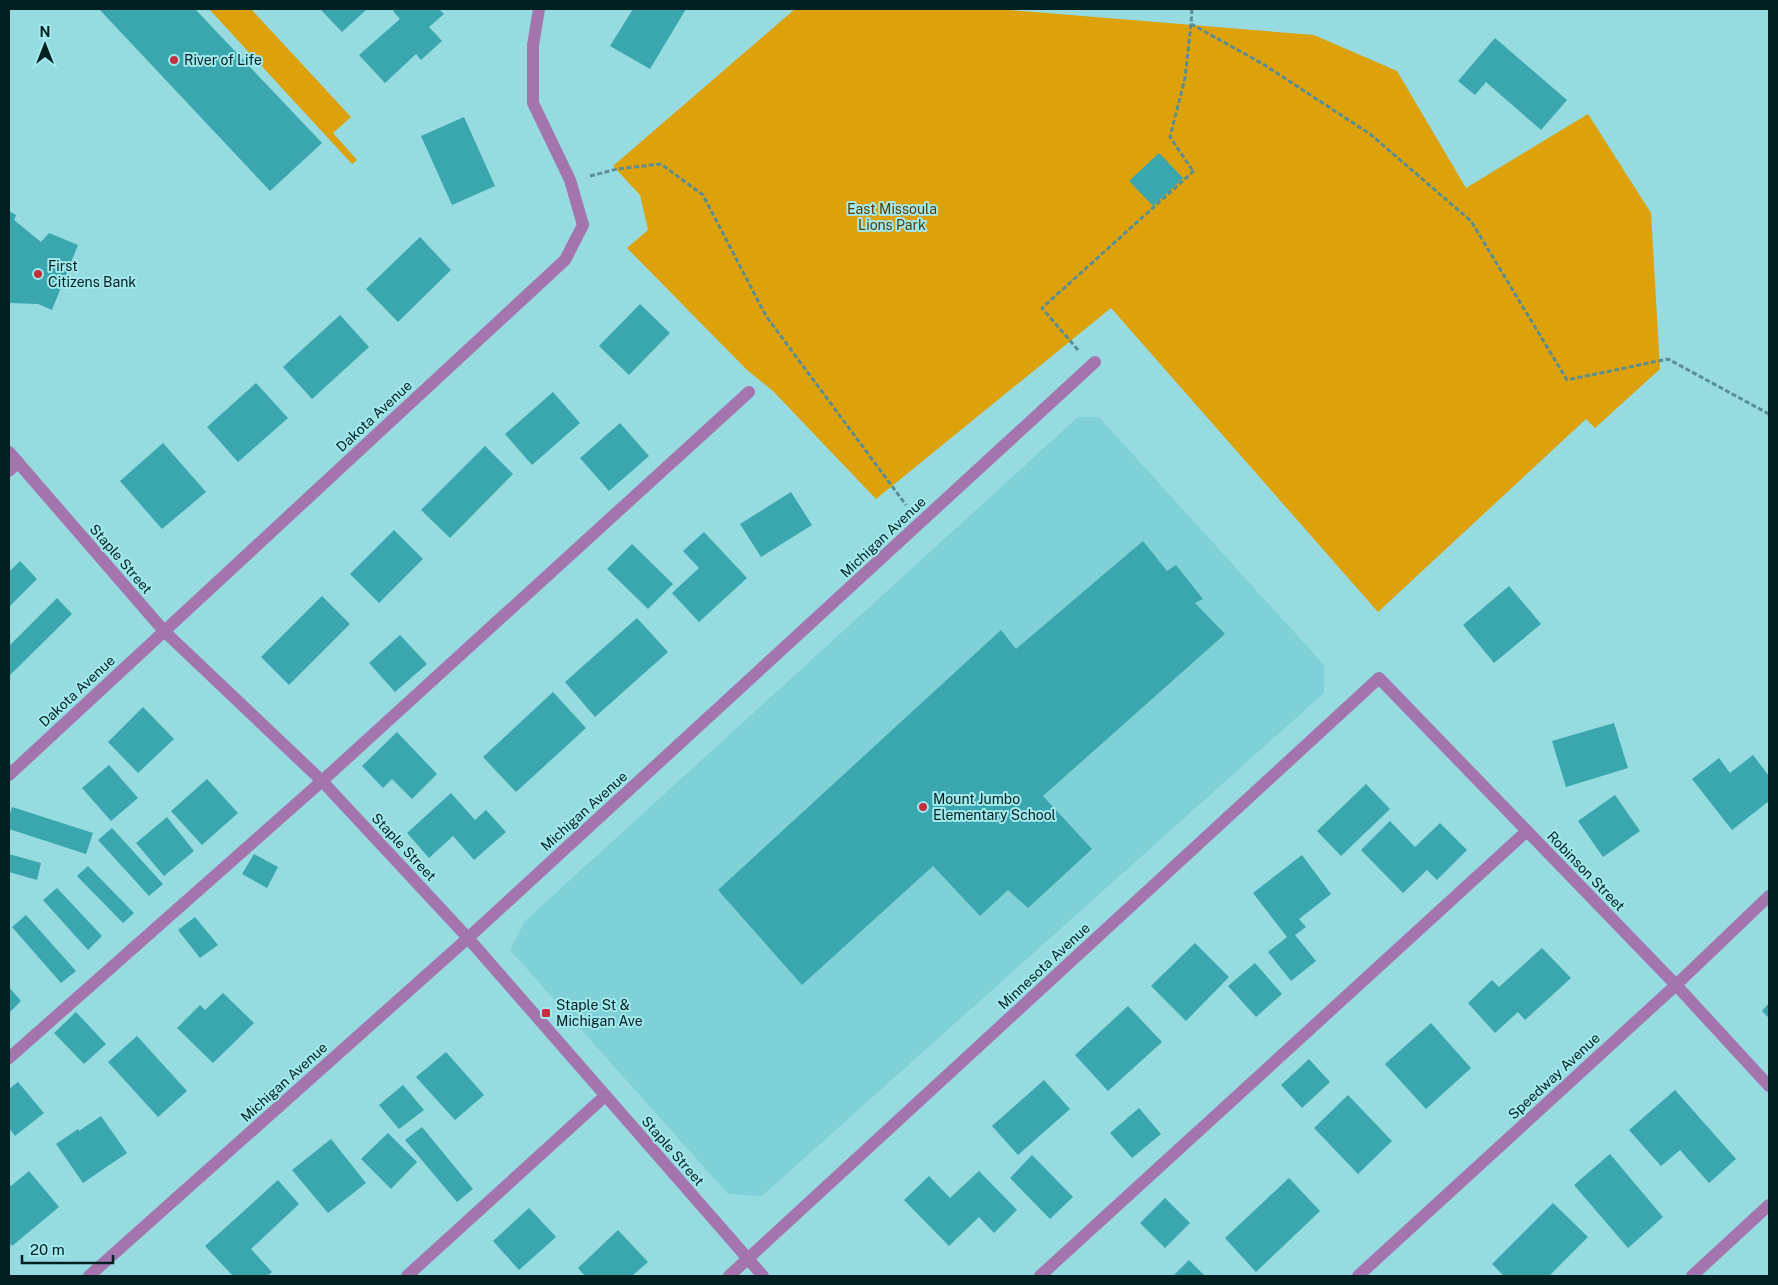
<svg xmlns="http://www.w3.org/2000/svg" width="1778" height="1285" font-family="'Public Sans',sans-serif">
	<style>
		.built { fill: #7fd1d7 }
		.green { fill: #dda10c }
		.building { fill: #39a7ad }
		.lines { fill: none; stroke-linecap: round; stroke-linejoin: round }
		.path { stroke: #598f92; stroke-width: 3; stroke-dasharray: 5 2.5; stroke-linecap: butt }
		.lane { stroke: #a474ad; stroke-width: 12 }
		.street { stroke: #a474ad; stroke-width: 12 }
		.poi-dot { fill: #c0303d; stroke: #a2e9ed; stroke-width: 2 }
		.labels { text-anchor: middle; stroke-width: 4; stroke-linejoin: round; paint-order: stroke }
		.poi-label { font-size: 14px; fill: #021f21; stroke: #a2e9ed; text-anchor: start }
		.park-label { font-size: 14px; fill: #563c01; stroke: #a2e9ed }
		.street-label { font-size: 14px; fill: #021f21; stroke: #a2e9ed }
	</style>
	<rect width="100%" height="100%" fill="#95dbe0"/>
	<path class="built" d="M1078 417H1099L1324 665V693L762 1196 728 1194 510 950 525 921Z"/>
	<path class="green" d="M209 9H251L351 117 333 133 357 160 352 164Z
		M795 9H997L1314 35 1397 71 1466 188 1588 114 1651 213 1660 369 1595 428 1586 419 1378 612 1111 308 876 499 773 391 747 370 627 248 648 230 640 195 613 166Z"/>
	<path class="building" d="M99 9H195L322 143 270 191Z
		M320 9H367L342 32Z
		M396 9H439L444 14 429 27 442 41 421 60 416 54 385 83 359 55 400 19 393 11Z
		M633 9H686L650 69 610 46Z
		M1495 38 1567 100 1541 130 1486 82 1475 95 1458 81Z
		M464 117 495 186 452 205 421 136Z
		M1159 153 1183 178 1153 206 1129 181Z
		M9 211 16 215 14 220 41 242 49 233 78 245 52 310 38 304 9 303Z
		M420 237 451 270 398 322 366 289Z
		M640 304 670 333 629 375 599 346Z
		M340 315 369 347 312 399 283 367Z
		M256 383 288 418 238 462 207 427Z
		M553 392 580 423 532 465 505 434Z
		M620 423 649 456 609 491 580 458Z
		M163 443 206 492 162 529 120 481Z
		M485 446 513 474 450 538 421 510Z
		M791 492 812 525 761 557 740 524Z
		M394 530 423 559 379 603 350 574Z
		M704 532 747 578 699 622 672 593 699 568 683 551Z
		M1143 541 1167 571 1176 565 1203 599 1195 603 1225 634 1043 796 1092 849 1028 908 1008 890 980 916 933 866 802 985 718 890 1001 630 1016 649Z
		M632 544 673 584 648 609 607 569Z
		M20 561 37 579 9 607V572Z
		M1509 586 1541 624 1494 663 1463 625Z
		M322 596 350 624 289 685 261 657Z
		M57 598 72 614 9 676V646Z
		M637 618 668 652 595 717 565 682Z
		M400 635 427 664 395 692 369 663Z
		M553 692 586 728 516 792 483 757Z
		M143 707 174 739 138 773 108 742Z
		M1614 723 1628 768 1566 787 1552 741Z
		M397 732 437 774 412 799 392 779 383 788 362 766Z
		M1753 755 1769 776V801L1732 830 1692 779 1719 758 1730 773Z
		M109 765 138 798 111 821 82 788Z
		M207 779 238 813 202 845 171 811Z
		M1366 784 1390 809 1341 856 1317 831Z
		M451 793 475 820 486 810 506 832 474 860 453 836 429 858 407 833Z
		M1615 795 1640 831 1603 857 1578 821Z
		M12 807 93 833 86 854 9 829V817Z
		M167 817 194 851 164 876 136 843Z
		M1390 821 1415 847 1440 823 1467 850 1437 880 1427 870 1403 893 1361 850Z
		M112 828 163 884 149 896 98 840Z
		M9 854 41 863 37 880 9 872Z
		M254 854 278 867 267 888 242 874Z
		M1302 855 1331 894 1299 919 1306 927 1295 935 1316 961 1291 981 1268 952 1287 937 1253 893Z
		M88 866 134 913 123 923 77 876Z
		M57 888 102 936 88 950 43 900Z
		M26 915 76 971 61 983 12 927Z
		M195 917 218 945 200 958 178 930Z
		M1195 943 1229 977 1186 1021 1151 986Z
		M1542 948 1571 978 1525 1020 1518 1012 1495 1033 1468 1003 1492 980 1499 987Z
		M1255 963 1282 994 1256 1017 1228 986Z
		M9 987 21 1001 9 1013Z
		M223 993 254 1023 213 1063 177 1028 200 1005 205 1010Z
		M1769 1003V1018L1762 1011Z
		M1128 1006 1162 1042 1108 1091 1075 1055Z
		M76 1012 106 1044 84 1064 54 1033Z
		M1431 1023 1471 1068 1426 1109 1385 1064Z
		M137 1036 187 1091 158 1117 108 1062Z
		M446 1052 484 1095 455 1120 416 1077Z
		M1309 1059 1330 1082 1302 1108 1281 1085Z
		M1044 1080 1070 1109 1018 1155 992 1126Z
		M18 1082 44 1113 15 1136 9 1128V1089Z
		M403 1085 424 1110 399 1129 379 1105Z
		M1675 1090 1736 1159 1709 1183 1680 1150 1661 1166 1629 1130Z
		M1348 1095 1392 1141 1358 1174 1314 1128Z
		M1139 1108 1161 1134 1132 1158 1110 1133Z
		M101 1116 127 1153 83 1183 56 1144 78 1129 79 1131Z
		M422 1127 473 1189 457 1202 405 1140Z
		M388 1133 417 1162 391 1189 361 1159Z
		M331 1139 366 1183 328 1213 292 1170Z
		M1610 1154 1663 1217 1628 1248 1574 1185Z
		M1032 1155 1073 1197 1050 1219 1010 1178Z
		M29 1171 59 1207 12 1246 9 1242V1184L11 1186Z
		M979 1171 1017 1210 994 1233 979 1217 949 1246 904 1200 929 1176 950 1198Z
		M1289 1178 1320 1211 1256 1272 1225 1238Z
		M278 1180 299 1204 251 1249 272 1272 267 1276H233L205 1246Z
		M1165 1198 1190 1223 1165 1248 1140 1223Z
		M1553 1203 1588 1237 1549 1276H1504L1492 1264Z
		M529 1208 556 1237 519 1270 493 1241Z
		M618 1230 648 1262 632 1276H585L578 1268Z
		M1189 1260 1205 1276H1173Z"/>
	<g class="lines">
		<path class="path" d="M1192 9 1191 24 1263 64 1370 134 1471 221 1567 380 1668 359 1769 414
			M1191 24 1185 78 1170 137 1193 171
			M590 176 617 169 661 164 703 195 766 316 906 505
			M1078 350 1042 308 1196 169"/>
		<path class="lane" d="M9 471 18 462
			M9 1058 322 781 749 392
			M407 1276 605 1096
			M1040 1276 1527 831
			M1692 1276 1769 1205"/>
		<path class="street" d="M9 452 164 631 322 781 468 938 763 1276
			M9 775 565 260 583 225 570 180 533 103V45L539 9
			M89 1276 468 938 1095 362
			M729 1276 1379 678 1676 985 1769 1086
			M1358 1276 1676 985 1769 896"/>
	</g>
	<g class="poi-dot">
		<circle cx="174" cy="60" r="5"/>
		<circle cx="38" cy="274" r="5"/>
		<circle cx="923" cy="807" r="5"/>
		<rect x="541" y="1008" width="10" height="10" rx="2.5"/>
	</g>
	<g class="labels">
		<g class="poi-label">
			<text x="184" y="65">River of Life</text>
			<text x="48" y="271">First<tspan x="48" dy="16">Citizens Bank</tspan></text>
			<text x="933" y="804">Mount Jumbo<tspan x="933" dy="16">Elementary School</tspan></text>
			<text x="556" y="1010">Staple St &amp;<tspan x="556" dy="16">Michigan Ave</tspan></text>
		</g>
		<g class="park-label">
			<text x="892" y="214">East Missoula<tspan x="892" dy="16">Lions Park</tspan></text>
		</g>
		<g class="street-label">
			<text transform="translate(374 416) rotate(-43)" y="5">Dakota Avenue</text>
			<text transform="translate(883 537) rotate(-43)" y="5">Michigan Avenue</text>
			<text transform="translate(121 559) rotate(49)" y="5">Staple Street</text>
			<text transform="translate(77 691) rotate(-43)" y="5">Dakota Avenue</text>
			<text transform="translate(584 811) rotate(-42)" y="5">Michigan Avenue</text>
			<text transform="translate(404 847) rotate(47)" y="5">Staple Street</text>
			<text transform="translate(1586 871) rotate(46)" y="5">Robinson Street</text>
			<text transform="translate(1044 966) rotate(-43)" y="5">Minnesota Avenue</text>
			<text transform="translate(1554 1076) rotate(-43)" y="5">Speedway Avenue</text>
			<text transform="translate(284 1082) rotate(-42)" y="5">Michigan Avenue</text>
			<text transform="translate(673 1151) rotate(49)" y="5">Staple Street</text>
		</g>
	</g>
	<rect width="1778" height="1285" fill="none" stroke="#021f21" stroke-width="20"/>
	<g transform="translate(45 45)" stroke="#a2e9ed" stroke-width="4" paint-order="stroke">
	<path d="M0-4L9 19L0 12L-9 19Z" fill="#021f21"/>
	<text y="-8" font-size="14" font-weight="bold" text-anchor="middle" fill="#021f21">N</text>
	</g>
	<path d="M22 1255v8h91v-8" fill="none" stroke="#021f21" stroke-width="2.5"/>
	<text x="30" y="1255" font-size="15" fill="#021f21" stroke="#a2e9ed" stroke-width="4" paint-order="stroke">20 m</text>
</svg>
